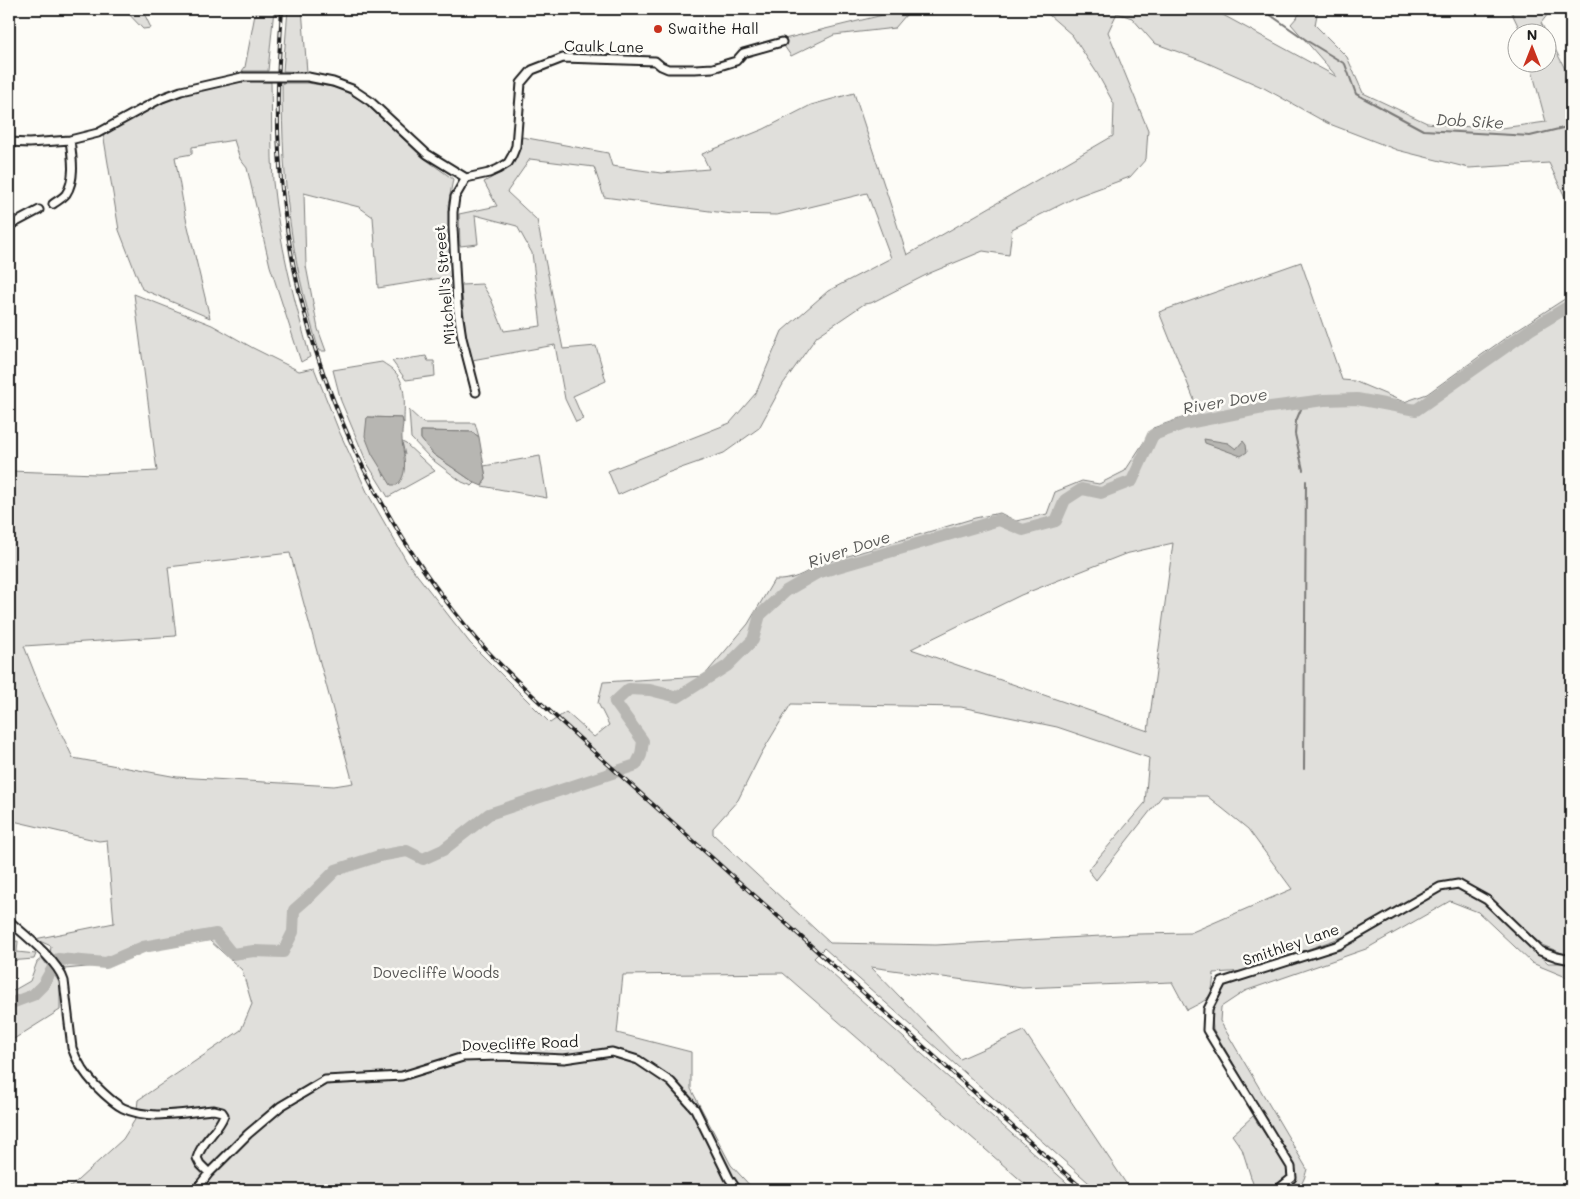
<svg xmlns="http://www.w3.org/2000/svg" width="1580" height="1199" font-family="Mali,sans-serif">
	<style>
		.green { fill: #e0dfdb; stroke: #7e7e7c; fill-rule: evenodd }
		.water { fill: #b7b6b2; stroke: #797876 }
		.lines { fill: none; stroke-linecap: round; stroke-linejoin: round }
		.stream { stroke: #797876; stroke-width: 2 }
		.river { stroke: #b7b6b2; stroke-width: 12 }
		.minor-casing { stroke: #1c1c1c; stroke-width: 11 }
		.minor { stroke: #fdfcf7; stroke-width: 7 }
		.rail-casing { stroke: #1c1c1c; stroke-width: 4 }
		.rail { stroke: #fdfcf7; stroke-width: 2; stroke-dasharray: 5.5; stroke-linecap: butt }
		.minor-bridge-casing { stroke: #1c1c1c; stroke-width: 11; stroke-linecap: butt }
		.minor-bridge { stroke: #fdfcf7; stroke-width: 7 }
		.poi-dot { fill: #c8321e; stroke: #fdfcf7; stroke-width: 2 }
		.labels { text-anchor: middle; stroke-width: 5; stroke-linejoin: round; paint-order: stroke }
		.poi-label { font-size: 15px; fill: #1c1c1c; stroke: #fdfcf7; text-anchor: start }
		.street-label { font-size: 15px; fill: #1c1c1c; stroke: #fdfcf7 }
		.park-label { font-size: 15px; fill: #575655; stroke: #fdfcf7 }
		.water-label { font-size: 16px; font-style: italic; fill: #5a5a58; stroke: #fdfcf7 }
	</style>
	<rect width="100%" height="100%" fill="#fdfcf7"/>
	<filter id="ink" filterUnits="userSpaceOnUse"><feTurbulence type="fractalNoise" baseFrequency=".02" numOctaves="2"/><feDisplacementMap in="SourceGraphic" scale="10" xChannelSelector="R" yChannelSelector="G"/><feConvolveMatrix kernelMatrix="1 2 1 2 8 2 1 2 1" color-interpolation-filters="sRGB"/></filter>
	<g filter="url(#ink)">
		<path class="green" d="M124 9H142L151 28 143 29Z
			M256 9H274L268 71H242L245 67Z
			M288 9H302L307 72 283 71Z
			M896 9H911L895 28 834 35 791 56 780 40 895 12Z
			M1042 9H1212L1337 77 1291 24 1304 9H1318L1315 25 1347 57 1363 93 1427 123 1494 129 1546 122 1530 63 1548 62V35L1571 81V210L1549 163 1469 168 1397 150 1327 123 1264 88 1203 61 1154 43 1132 18 1117 13 1108 32 1148 130 1146 159 1130 177 1078 196 1012 229 1009 255 983 251 930 273 871 303 864 304 817 336 783 384 759 428 724 453 667 473 618 495 608 471 730 423 756 393 782 331 828 291 891 258 867 193 777 215 732 214 604 197 594 167 530 159 507 192 537 220 563 349 596 346 606 381 573 396 583 419 576 422 565 399 555 345 472 360 466 336 461 285 482 284 491 299 504 331 541 326 532 253 517 226 475 215 478 244 460 246 459 214 497 206 484 182C507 169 518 165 522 137L608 153 612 166 661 173 709 169 702 154 764 129 811 105 854 93 907 255 1113 136 1114 104 1097 73 1072 35Z
			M1510 9H1540L1548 14 1541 23 1546 32H1521Z
			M241 81 271 82C272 115 271 149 273 182 279 241 294 300 310 357L301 362 270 266 247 168 240 159 234 140 192 147V154L175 157 185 214 210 318 142 289 119 230 103 133 149 105 183 93Z
			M282 83H308L339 88 364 102 421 156 453 179 448 206 453 276 378 288 373 217 359 207 304 193 306 266 318 329 326 351H319C308 314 298 275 292 236 284 185 282 134 282 83Z
			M1301 262 1342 380 1354 381 1404 402 1427 394 1518 329 1571 295V878L1565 879 1567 955 1542 945 1486 896 1458 882 1354 933 1246 971 1214 973C1212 999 1210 998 1187 1010L1172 982 1022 988 871 967 960 1059 1024 1031 1127 1185 1123 1190H1097L824 948 814 958 1075 1190H1032L783 973 623 975 617 1033 691 1052V1089L731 1165 754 1190H67L123 1139 136 1118 138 1100 241 1030 252 1004 242 970 209 940 147 950 108 965 65 969 50 954 51 946 35 939 114 923 107 840 99 841 9 820V471L98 474 157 471 134 294 212 325 253 348 299 371 314 368 339 431 368 494 407 562 470 643 550 723 566 712 594 737 609 725 598 703 603 682 704 676 748 624 774 580C792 581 804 574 818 565L975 518 1000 513 1016 521 1047 514 1055 492 1082 481 1099 484 1125 471 1153 428 1199 412 1159 312ZM1173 543 1148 731 911 649 1021 595 1125 554ZM290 553 353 783 334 786 177 777 73 758 44 697 24 646 176 636 168 567ZM791 704 961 707 1057 727 1149 758 1145 803 1088 870 1096 880 1162 796H1207L1248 829 1292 889 1190 933 1138 934 936 945 830 943 713 834V828L738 800 761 754Z
			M426 356 428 361H434L435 376 406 380 392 361Z
			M382 362C386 365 392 368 395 372 407 384 404 407 404 423L401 418 367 417 372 454 380 465 384 476 405 455 402 442 406 444 435 471 388 497 367 463 341 401 333 370Z
			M409 410 423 423H475L479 437 472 432 421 431V439L433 454 475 483 472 486 462 482 430 458 411 438Z
			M540 456 547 498 482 486 486 478 484 466Z
			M1458 888 1485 903 1548 963H1571V979L1532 963 1478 912 1450 901 1366 949 1245 991 1221 1007 1220 1021 1307 1169C1302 1188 1299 1190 1280 1190L1294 1178V1166L1213 1029 1211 1009 1225 985 1341 948 1441 891Z
			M18 941 17 952 36 954 34 959 9 961V942Z
			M42 958 60 983V1010L9 1042V993L30 981 37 962Z
			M1253 1116 1287 1168V1177L1272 1190H1255L1242 1149 1232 1135Z"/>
		<path class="water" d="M367 417 402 418C404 424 402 428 402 434 401 450 411 472 397 485H391L372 454 365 436Z
			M421 431 472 432 479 437 486 478 482 486 475 483 433 454 421 439Z
			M1204 439 1228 443 1236 449 1243 441 1246 445 1247 452 1241 456 1205 443Z"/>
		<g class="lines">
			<path class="stream" d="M1262 9 1309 42 1345 64 1356 94 1423 130 1530 136 1571 126
				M1303 470 1295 434 1296 421 1304 402
				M1304 769 1306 481"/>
			<path class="river" d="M9 1004 33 995 43 985 58 959 106 963 143 947 216 934 232 954 254 951 283 952 293 932 294 910 311 895 336 870 379 856 407 851 423 859 443 850 489 814 636 765 641 755 643 741 615 702 629 689 650 690 678 697 727 666 753 640 760 615 786 591 817 573 999 520 1023 530 1056 521 1065 500 1082 489 1101 493 1132 481 1153 435 1183 424 1263 408 1324 400 1357 399 1416 410 1531 329 1571 305"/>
			<defs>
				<path id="minor" d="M308 77 333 82 352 89 370 101 427 154 466 178
					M9 142 29 143 70 140 98 133 162 98 181 91 242 77
					M466 178 489 173 498 169 508 163 512 156 516 146 521 83 532 70 563 58 655 61 661 66 668 69H695L713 68 736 61 743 53 782 42
					M466 178 455 197 453 212V227L457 305 462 338 476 392
					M53 204C57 201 63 198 66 194 76 179 72 156 70 140
					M9 226 39 210
					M9 921C25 935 58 961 64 981L72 1048C77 1063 85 1074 96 1086 104 1094 113 1103 123 1108 150 1121 185 1112 214 1110L222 1112 224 1115C218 1132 202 1140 197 1158L200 1164 209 1173
					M196 1190 209 1173 248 1134 281 1106 325 1080 402 1076 463 1057 500 1056 564 1059 612 1052 638 1060 671 1082 695 1109 729 1178 737 1190
					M1277 1190 1292 1178 1291 1167 1207 1030 1208 1009 1222 982 1339 945 1440 887 1458 884 1487 900 1540 951 1557 957 1571 960"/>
			</defs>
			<use href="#minor" class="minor-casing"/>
			<use href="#minor" class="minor"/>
			<defs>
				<path id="rail" d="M282 9C279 56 276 104 279 152 289 333 362 507 481 644 511 678 546 707 579 738 629 783 680 829 730 874 849 978 965 1085 1084 1190"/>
			</defs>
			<use href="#rail" class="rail-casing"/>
			<use href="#rail" class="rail"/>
			<defs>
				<path id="minor-bridge" d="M242 77H308"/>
			</defs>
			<use href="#minor-bridge" class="minor-bridge-casing"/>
			<use href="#minor-bridge" class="minor-bridge"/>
		</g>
	</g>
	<circle class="poi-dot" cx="658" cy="29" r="5"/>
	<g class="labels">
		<g class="poi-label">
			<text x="668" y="34">Swaithe Hall</text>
		</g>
		<g class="street-label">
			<text transform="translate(604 47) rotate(1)" y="5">Caulk Lane</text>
			<text transform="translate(445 285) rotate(-95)" y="5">Mitchell's Street</text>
			<text transform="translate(1291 945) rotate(-19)" y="5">Smithley Lane</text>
			<text transform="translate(520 1044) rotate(-2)" y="5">Dovecliffe Road</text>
		</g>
		<g class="park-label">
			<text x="436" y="978">Dovecliffe Woods</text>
		</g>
		<g class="water-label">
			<text transform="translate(1470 121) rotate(3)" y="6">Dob Sike</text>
			<text transform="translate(1225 401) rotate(-10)" y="6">River Dove</text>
			<text transform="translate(849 549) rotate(-18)" y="6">River Dove</text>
		</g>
	</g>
	<rect width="1580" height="1199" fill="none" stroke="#fdfcf7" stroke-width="30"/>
	<rect x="15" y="15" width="1550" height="1169" fill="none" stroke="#1c1c1c" stroke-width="2" filter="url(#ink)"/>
	<g transform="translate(1532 48)"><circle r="24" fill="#fdfcf7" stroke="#a3a29f"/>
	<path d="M0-4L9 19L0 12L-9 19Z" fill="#c8321e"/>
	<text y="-8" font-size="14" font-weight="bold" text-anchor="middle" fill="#1c1c1c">N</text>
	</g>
</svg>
